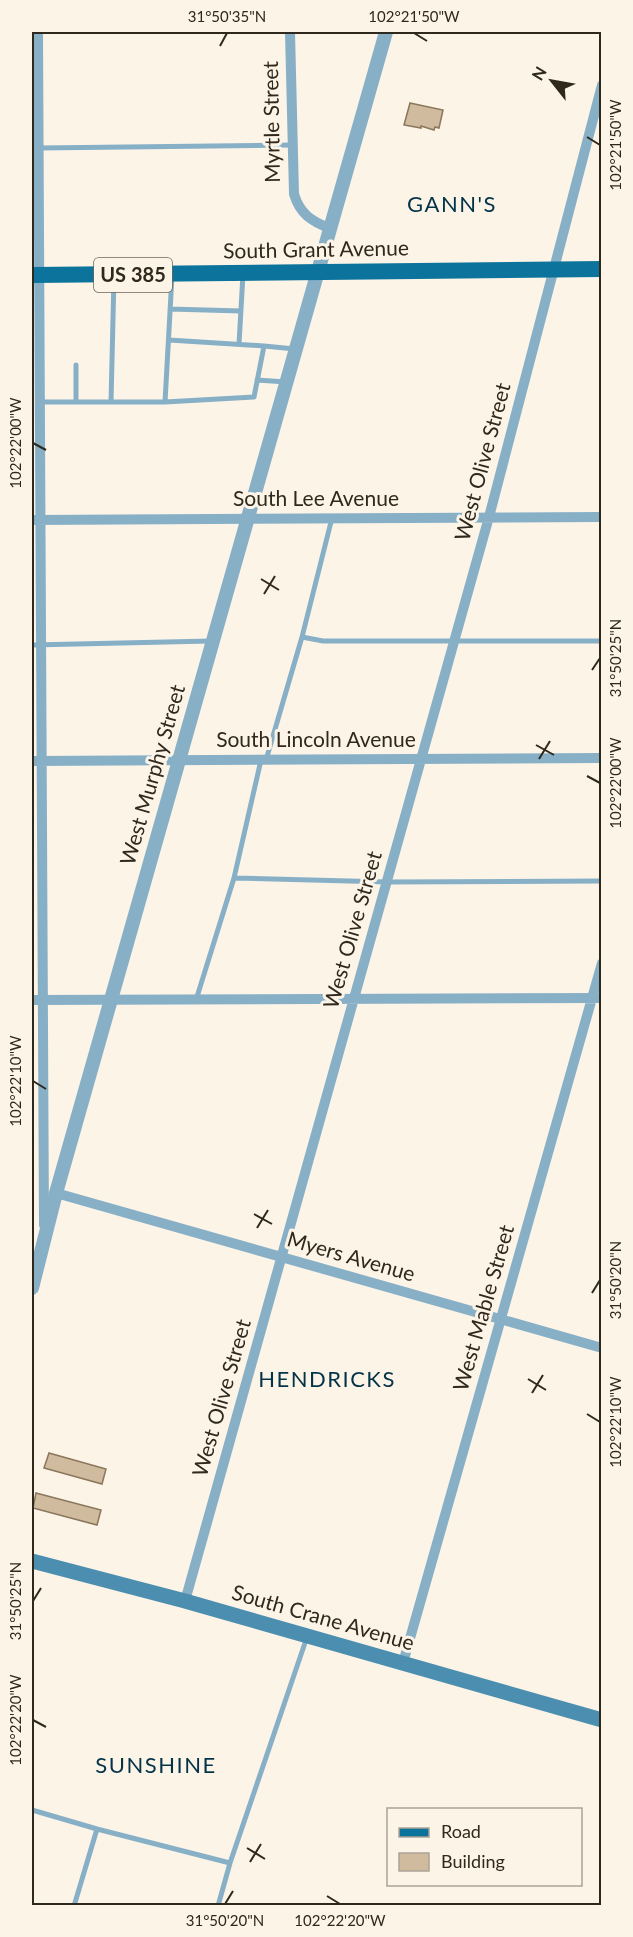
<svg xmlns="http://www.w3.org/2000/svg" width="633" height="1937" font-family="Lato,sans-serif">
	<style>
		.building { fill: #d0bb9e; stroke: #89765b; stroke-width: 1.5 }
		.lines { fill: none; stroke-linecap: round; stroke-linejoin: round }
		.service { stroke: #87b0c7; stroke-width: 5 }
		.minor { stroke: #87b0c7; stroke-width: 10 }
		.tertiary { stroke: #87b0c7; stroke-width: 14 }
		.secondary { stroke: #4c8eaf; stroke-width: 15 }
		.primary { stroke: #0c749c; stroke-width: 16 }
		.ticks { fill: none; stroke: #2f281c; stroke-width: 2 }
		.labels { text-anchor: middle; stroke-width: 6; stroke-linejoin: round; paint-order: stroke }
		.shield { fill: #fdf4e8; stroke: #6d6559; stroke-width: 1.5 }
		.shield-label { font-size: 20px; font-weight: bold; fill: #2f281c }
		.street-label { font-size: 21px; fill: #2f281c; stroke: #fdf4e8 }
		.neighbourhood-label { font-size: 22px; letter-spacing: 1.5px; fill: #033348; stroke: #fdf4e8 }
		.neatline { fill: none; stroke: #2f281c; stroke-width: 2 }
		.ticks-label { font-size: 15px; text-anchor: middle; fill: #2f281c }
	</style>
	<rect width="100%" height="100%" fill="#fdf4e8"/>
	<path class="building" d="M410 103 443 110 439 128 435 127 434 130 421 126V128L404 125Z
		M49 1453 106 1469 102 1484 44 1468Z
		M36 1493 101 1510 97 1525 33 1508Z"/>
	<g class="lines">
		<path class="service" d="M39 148 292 145
			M170 309 241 311
			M169 340 264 346 254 397 165 402 172 276
			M239 344 243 274
			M264 346 295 349
			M257 380 286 382
			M41 402H165
			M76 402V365
			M111 402 114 277
			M302 637 332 518
			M32 645 211 641
			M266 760 302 637 323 641H602
			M234 878 387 882 602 881
			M196 1000 234 878 261 760
			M32 1810 97 1829 230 1863
			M74 1906 97 1829
			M218 1906 230 1863 307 1637"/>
		<path class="minor" d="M38 32 44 1225
			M290 32 294 194C300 214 311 221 331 229
			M32 520 602 517
			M32 761 602 758
			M32 1000 602 998
			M56 1193 602 1348
			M185 1601 489 517 602 85
			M403 1663 602 963"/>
		<path class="tertiary" d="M32 1288 56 1193 386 32"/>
		<path class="secondary" d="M32 1561 185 1601 602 1720"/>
		<path class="primary" d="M32 275 602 269"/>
	</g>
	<path class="ticks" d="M414 33 427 41M220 46 227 33M587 137 600 145M33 443 46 450M261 579 279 590M264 594 275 576M592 670 600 658M536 745 554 755M539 759 550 741M587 776 600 783M33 1081 46 1089M254 1214 272 1224M257 1228 268 1210M592 1293 600 1280M528 1379 546 1390M532 1393 543 1375M587 1414 600 1422M33 1601 41 1588M33 1720 46 1727M247 1848 265 1859M250 1862 261 1844M327 1896 340 1904M225 1904 233 1891"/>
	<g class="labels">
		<rect class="shield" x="94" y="258" width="78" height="34" rx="4.5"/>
		<g class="shield-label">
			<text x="133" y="282">US 385</text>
		</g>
		<g class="street-label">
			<text transform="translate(272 122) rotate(-91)" y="7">Myrtle Street</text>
			<text transform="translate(316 250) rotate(-1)" y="7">South Grant Avenue</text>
			<text transform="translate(483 462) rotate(-75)" y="7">West Olive Street</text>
			<text x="316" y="506">South Lee Avenue</text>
			<text x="316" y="747">South Lincoln Avenue</text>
			<text transform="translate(153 775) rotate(-74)" y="7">West Murphy Street</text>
			<text transform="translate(353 930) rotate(-74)" y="7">West Olive Street</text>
			<text transform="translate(351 1257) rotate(16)" y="7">Myers Avenue</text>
			<text transform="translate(484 1308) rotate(-74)" y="7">West Mable Street</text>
			<text transform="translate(222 1398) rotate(-74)" y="7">West Olive Street</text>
			<text transform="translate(323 1618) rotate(16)" y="7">South Crane Avenue</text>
		</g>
		<g class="neighbourhood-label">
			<text x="452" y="212">GANN'S</text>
			<text x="327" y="1387">HENDRICKS</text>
			<text x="156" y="1773">SUNSHINE</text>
		</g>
	</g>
	<rect width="633" height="1937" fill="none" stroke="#fdf4e8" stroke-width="66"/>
	<rect x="387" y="1808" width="195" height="78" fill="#fdf4e8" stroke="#aba296" stroke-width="1.5"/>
	<rect x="399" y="1828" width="30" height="9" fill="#0c749c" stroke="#aba296" stroke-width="1.5"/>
	<text x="441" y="1838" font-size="18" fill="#2f281c">Road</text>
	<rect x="399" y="1853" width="30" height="18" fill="#d0bb9e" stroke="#aba296" stroke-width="1.5"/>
	<text x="441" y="1868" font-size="18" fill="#2f281c">Building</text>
	<g transform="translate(552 81) rotate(301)" stroke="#fdf4e8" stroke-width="4.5" paint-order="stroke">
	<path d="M0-4.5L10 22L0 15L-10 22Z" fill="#2f281c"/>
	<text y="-9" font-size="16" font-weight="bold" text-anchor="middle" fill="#2f281c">N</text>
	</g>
	<rect x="33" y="33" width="567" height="1871" class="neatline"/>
	<g class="ticks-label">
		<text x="227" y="22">31°50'35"N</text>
		<text x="414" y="22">102°21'50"W</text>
		<text transform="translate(616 145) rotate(-90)" y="5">102°21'50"W</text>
		<text transform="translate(16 443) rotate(-90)" y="5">102°22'00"W</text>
		<text transform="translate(616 658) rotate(-90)" y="5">31°50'25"N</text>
		<text transform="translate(616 783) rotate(-90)" y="5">102°22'00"W</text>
		<text transform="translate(16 1081) rotate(-90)" y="5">102°22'10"W</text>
		<text transform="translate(616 1280) rotate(-90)" y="5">31°50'20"N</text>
		<text transform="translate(616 1422) rotate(-90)" y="5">102°22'10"W</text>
		<text transform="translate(16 1601) rotate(-90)" y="5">31°50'25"N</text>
		<text transform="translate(16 1720) rotate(-90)" y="5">102°22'20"W</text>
		<text x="225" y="1926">31°50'20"N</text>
		<text x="340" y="1926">102°22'20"W</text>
	</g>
</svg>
